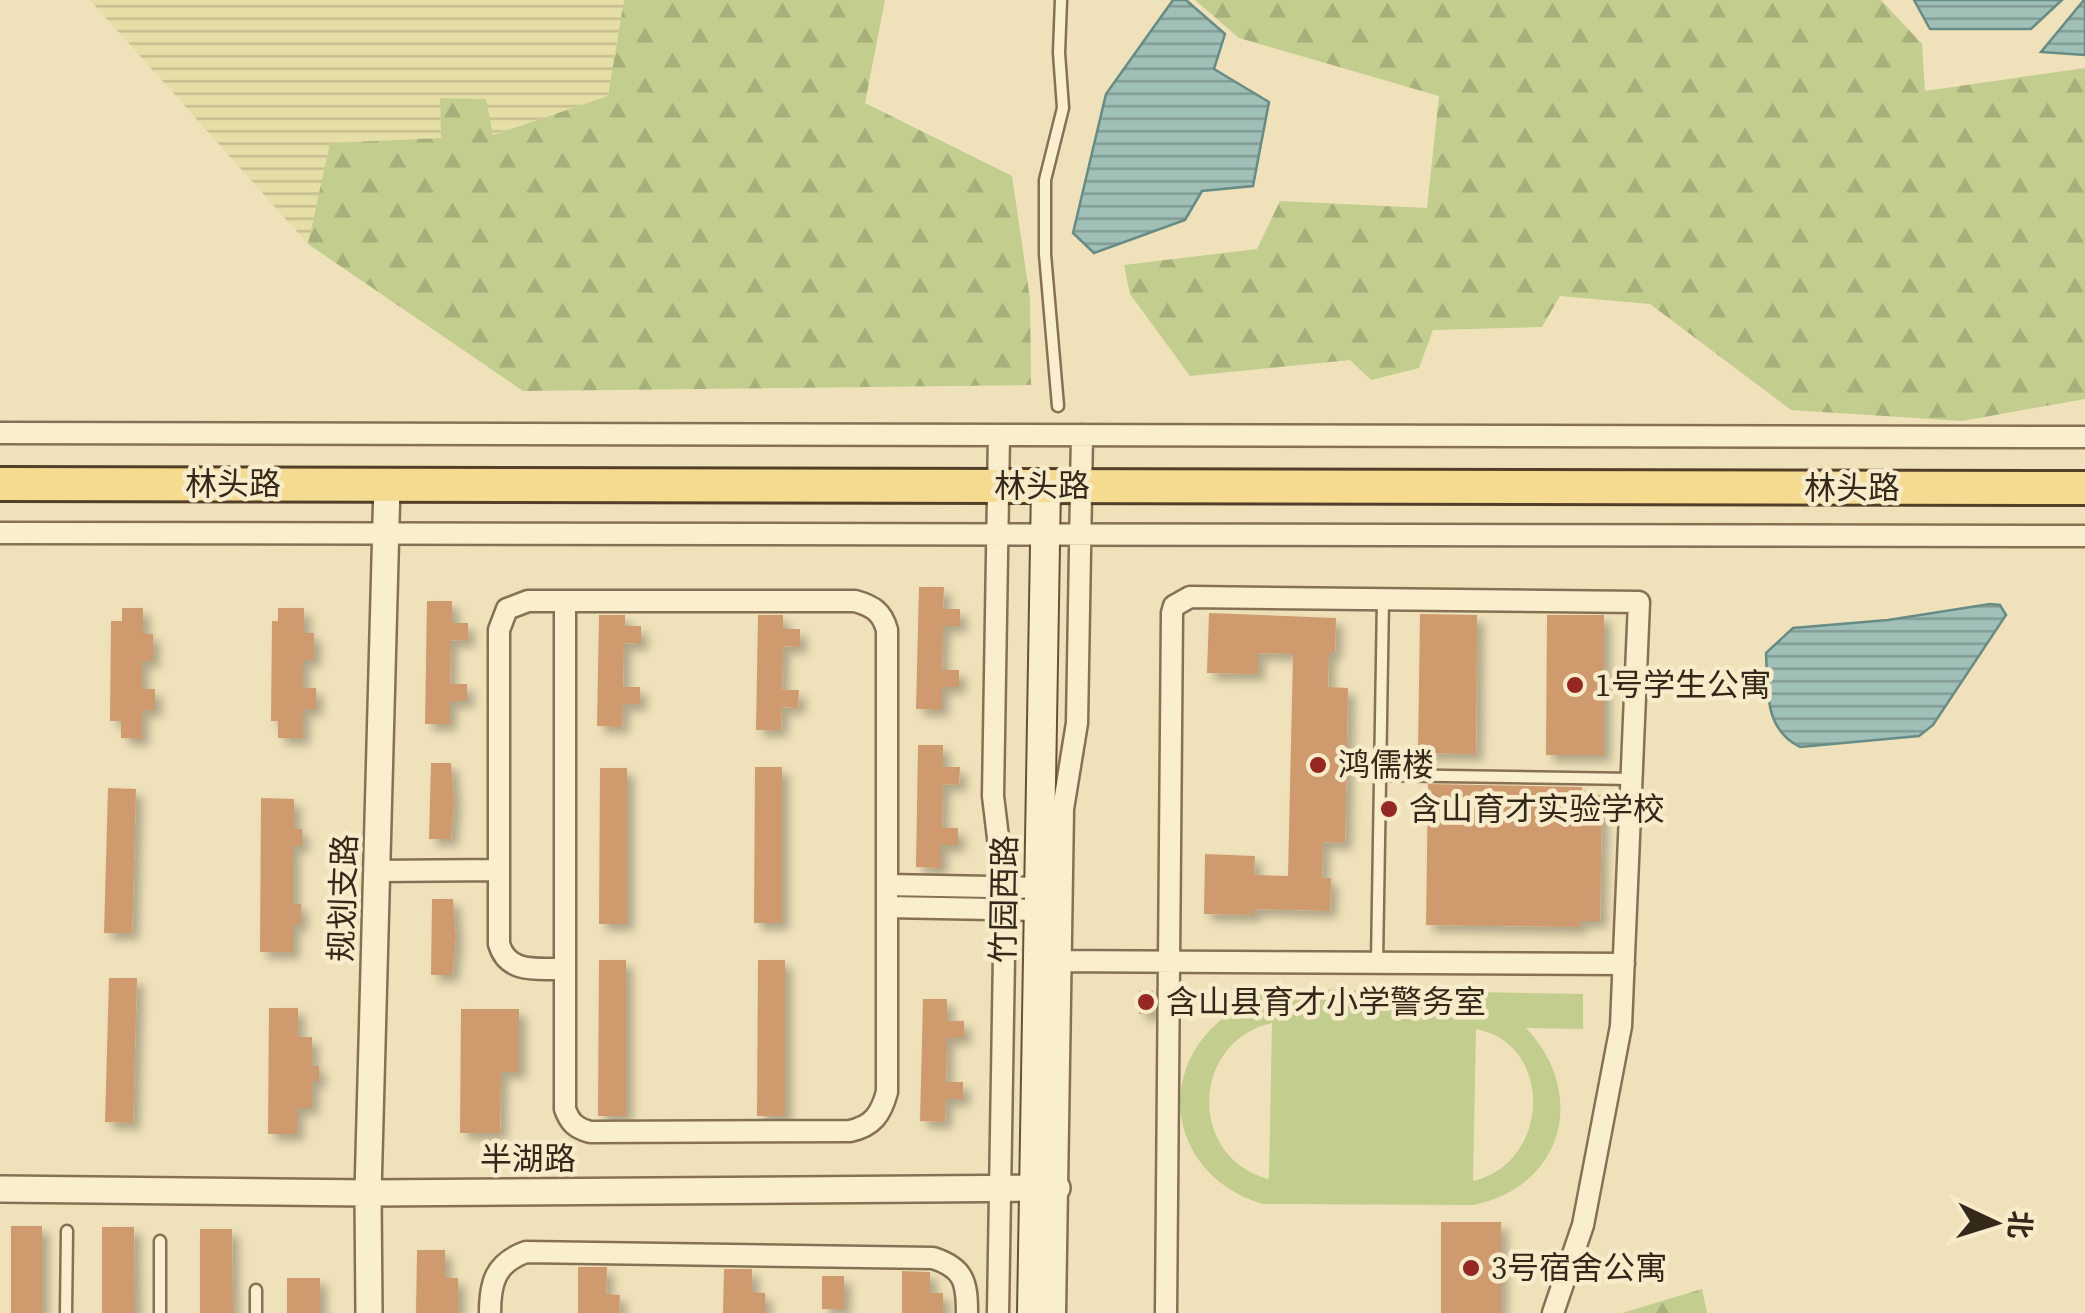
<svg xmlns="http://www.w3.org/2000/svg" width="2085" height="1313" font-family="'Source Serif 4','Noto Sans SC',serif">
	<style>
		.farmland { fill: url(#farmland-rules) }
		.forest { fill: url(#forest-firs) }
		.pitch { fill: #c2cd8e; fill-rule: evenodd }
		.water { fill: url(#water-rules); stroke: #678c85; stroke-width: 2.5 }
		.building { fill: #cf9b6e; filter: url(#shadow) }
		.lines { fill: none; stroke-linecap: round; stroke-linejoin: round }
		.service-casing { stroke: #867154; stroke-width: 15 }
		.minor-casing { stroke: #867154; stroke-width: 25 }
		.tertiary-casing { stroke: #867154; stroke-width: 30 }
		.secondary-casing { stroke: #675238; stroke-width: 32 }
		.primary-casing { stroke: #533f29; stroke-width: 38 }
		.service { stroke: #faefcd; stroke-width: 10 }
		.minor { stroke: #faefcd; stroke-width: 20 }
		.tertiary { stroke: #faefcd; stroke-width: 25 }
		.secondary { stroke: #faefcd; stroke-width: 28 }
		.primary { stroke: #f5db8f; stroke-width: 32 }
		.poi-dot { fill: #972722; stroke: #f6ecca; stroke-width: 4 }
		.labels { text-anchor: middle; stroke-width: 9; stroke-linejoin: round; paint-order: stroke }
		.street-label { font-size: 32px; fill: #34281a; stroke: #f6ecca }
		.poi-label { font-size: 32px; fill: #34281a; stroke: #f6ecca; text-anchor: start }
	</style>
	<defs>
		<pattern id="farmland-rules" width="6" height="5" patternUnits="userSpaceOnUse" patternTransform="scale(2.5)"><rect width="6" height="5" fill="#e5dea7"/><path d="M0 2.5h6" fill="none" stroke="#c5be8f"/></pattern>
		<pattern id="forest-firs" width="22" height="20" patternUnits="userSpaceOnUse" patternTransform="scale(2.5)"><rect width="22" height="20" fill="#c2cd8e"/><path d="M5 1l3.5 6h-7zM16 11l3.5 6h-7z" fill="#a7b07a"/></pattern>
		<pattern id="water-rules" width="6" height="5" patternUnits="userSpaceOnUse" patternTransform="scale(2.5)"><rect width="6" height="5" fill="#9fbfb7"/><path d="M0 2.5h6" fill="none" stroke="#829b94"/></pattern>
		<filter id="shadow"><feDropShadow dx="7" dy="7" stdDeviation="5" flood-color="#0004"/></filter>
	</defs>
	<rect width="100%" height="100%" fill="#efe2ba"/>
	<path class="farmland" d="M90 0H624L608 96 492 135 440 99 441 138 330 143 308 244Z"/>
	<path class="forest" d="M624 0H885L865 103 1012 176 1030 299 1031 385 523 391 308 244 330 143 441 138 440 98 486 99 493 135 608 96Z
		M1195 0H1881L1922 44 1925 91 2085 68V399L1962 421 1791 410 1650 304 1560 296 1542 327 1433 330 1419 368 1371 380 1350 360 1190 376 1130 294 1124 265 1257 249 1280 201 1427 208 1439 96 1239 38Z
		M1702 1289 1707 1313H1622Z"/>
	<path class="pitch" d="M1237 988 1583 994V1029L1526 1028C1588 1093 1564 1187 1473 1205L1263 1204C1167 1176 1150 1063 1236 1009ZM1272 1023 1269 1178 1268 1179C1187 1157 1191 1041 1272 1023ZM1476 1029C1555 1044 1550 1164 1473 1181Z"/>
	<path class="water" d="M1173 0H1186L1225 34 1214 69 1269 102 1253 186 1202 191 1185 220 1094 253 1073 233 1106 94Z
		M1914 0H2062L2031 29H1930Z
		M2085 0V55L2041 52 2084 0Z
		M1990 604 2000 605 2006 615 1933 725 1919 736 1800 747C1763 729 1768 688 1766 653L1793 628 1888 620Z"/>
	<path class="building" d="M919 587H944L943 609H960V626H943L942 670H959V687H942V710L916 709Z
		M427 601H452V623H468V641L451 640 450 684H467V701H450V724H425Z
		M122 608H143V634H153V661H142V689H155V710H142V739L121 738V721H110L111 621H122Z
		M278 608H304V633H314V660H303V688H316V709H303V738H278V721H271L272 621H278Z
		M1209 613 1336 618 1335 652 1329 653 1328 687 1348 688 1345 843 1323 842 1322 878H1331L1330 911 1254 909V915L1204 914 1205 854 1255 856 1254 875 1288 876 1293 654 1258 653V674L1207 673Z
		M1420 614 1477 615 1476 754 1418 753Z
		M599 615H625V626H641V644L624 643 623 687H640V704H623L622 727 597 726Z
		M758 615H783V629H800V647L783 646 782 690H799L798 708 782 707 781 730H756Z
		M1547 615H1604V755H1546Z
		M918 745H943V767H960L959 785 943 784 942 828H958V845H941V868L916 867Z
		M431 763H451L454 800 451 839H429Z
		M755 767H782V923H754Z
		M600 768H627V924H599Z
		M1428 784 1582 787V795H1602L1600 921H1580V927L1426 925Z
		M108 788 136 789 132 933H104Z
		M261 798 294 799V829H302V846H293V904H301V924H293V952H260Z
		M432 899H453L456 938 452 975H431Z
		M599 960H626V1116H598Z
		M758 960H785V1116H757Z
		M109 978H137L133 1123 105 1122Z
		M1139 991H1153V1014H1139Z
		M923 999H947V1021H964V1038H947L946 1082H963V1099H946L945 1122 920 1121Z
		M269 1008H298V1037H312V1066H319V1081H312V1108H297V1134H268Z
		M461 1009H519V1072H501L500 1133H460Z
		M1441 1222H1501V1313H1441Z
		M11 1226H42V1313H11Z
		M102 1227H134L135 1313H102Z
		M200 1229H232L233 1313H200Z
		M417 1250H445V1278H458V1313H416Z
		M578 1267H607L606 1294 620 1295 619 1313H578Z
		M724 1269H752V1292L765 1293V1313H723Z
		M902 1271 930 1272V1293H943V1313H902Z
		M822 1276H844V1309H822Z
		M287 1278H320V1313H287Z"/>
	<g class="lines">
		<defs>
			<path id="service" d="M1058 406 1045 254V180L1063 108 1059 53 1061 0
				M1381 775 1632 779
				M1377 962 1383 599
				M256 1290V1313
				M66 1313 67 1231
				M160 1313V1241"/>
			<path id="minor" d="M0 433 2085 437
				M0 533 2085 536
				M565 601V1109C570 1123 576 1128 590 1132L850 1131C873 1126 881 1114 887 1092V630C882 612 873 606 855 601H528L507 609 499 630V944C508 975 539 968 565 969
				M376 871 499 870
				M887 885 1040 888
				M887 907 1039 910
				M1051 961 1624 964
				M490 1313C490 1283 495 1263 526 1252L933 1258C964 1268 967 1282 967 1313
				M998 1313 1005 896 993 796 999 435
				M1055 1313 1063 809 1077 723 1082 435
				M1166 1313 1172 613 1174 606 1190 597 1639 602 1621 1026 1583 1225 1553 1313"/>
			<path id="tertiary" d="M0 1189 368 1193 1057 1188
				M369 1313 368 1193 387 485"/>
			<path id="secondary" d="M1032 1313 1046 486"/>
			<path id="primary" d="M0 484 2085 488"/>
		</defs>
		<use href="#service" class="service-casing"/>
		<use href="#minor" class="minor-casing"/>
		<use href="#tertiary" class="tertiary-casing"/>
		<use href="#secondary" class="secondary-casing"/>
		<use href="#primary" class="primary-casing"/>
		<use href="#service" class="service"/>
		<use href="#minor" class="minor"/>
		<use href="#tertiary" class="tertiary"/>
		<use href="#secondary" class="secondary"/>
		<use href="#primary" class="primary"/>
	</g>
	<g class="poi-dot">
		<circle cx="1575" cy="685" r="10"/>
		<circle cx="1318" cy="765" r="10"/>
		<circle cx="1389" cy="809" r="10"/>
		<circle cx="1146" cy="1002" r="10"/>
		<circle cx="1471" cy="1268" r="10"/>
	</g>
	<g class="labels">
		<g class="street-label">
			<text x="233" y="495">林头路</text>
			<text x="1042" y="497">林头路</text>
			<text x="1852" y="499">林头路</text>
			<text transform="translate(343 898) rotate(-88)" y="11">规划支路</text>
			<text transform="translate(1004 899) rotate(-89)" y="11">竹园西路</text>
			<text x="528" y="1170">半湖路</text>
		</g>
		<g class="poi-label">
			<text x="1595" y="696">1号学生公寓</text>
			<text x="1338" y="776">鸿儒楼</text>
			<text x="1409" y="820">含山育才实验学校</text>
			<text x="1166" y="1013">含山县育才小学警务室</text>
			<text x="1491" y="1279">3号宿舍公寓</text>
		</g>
	</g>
	<g transform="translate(1995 1223) rotate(94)" stroke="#f6ecca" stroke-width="8" paint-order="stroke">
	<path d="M0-8L18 38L0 25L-18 38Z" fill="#34281a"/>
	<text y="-15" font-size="28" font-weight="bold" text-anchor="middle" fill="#34281a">北</text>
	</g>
</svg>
